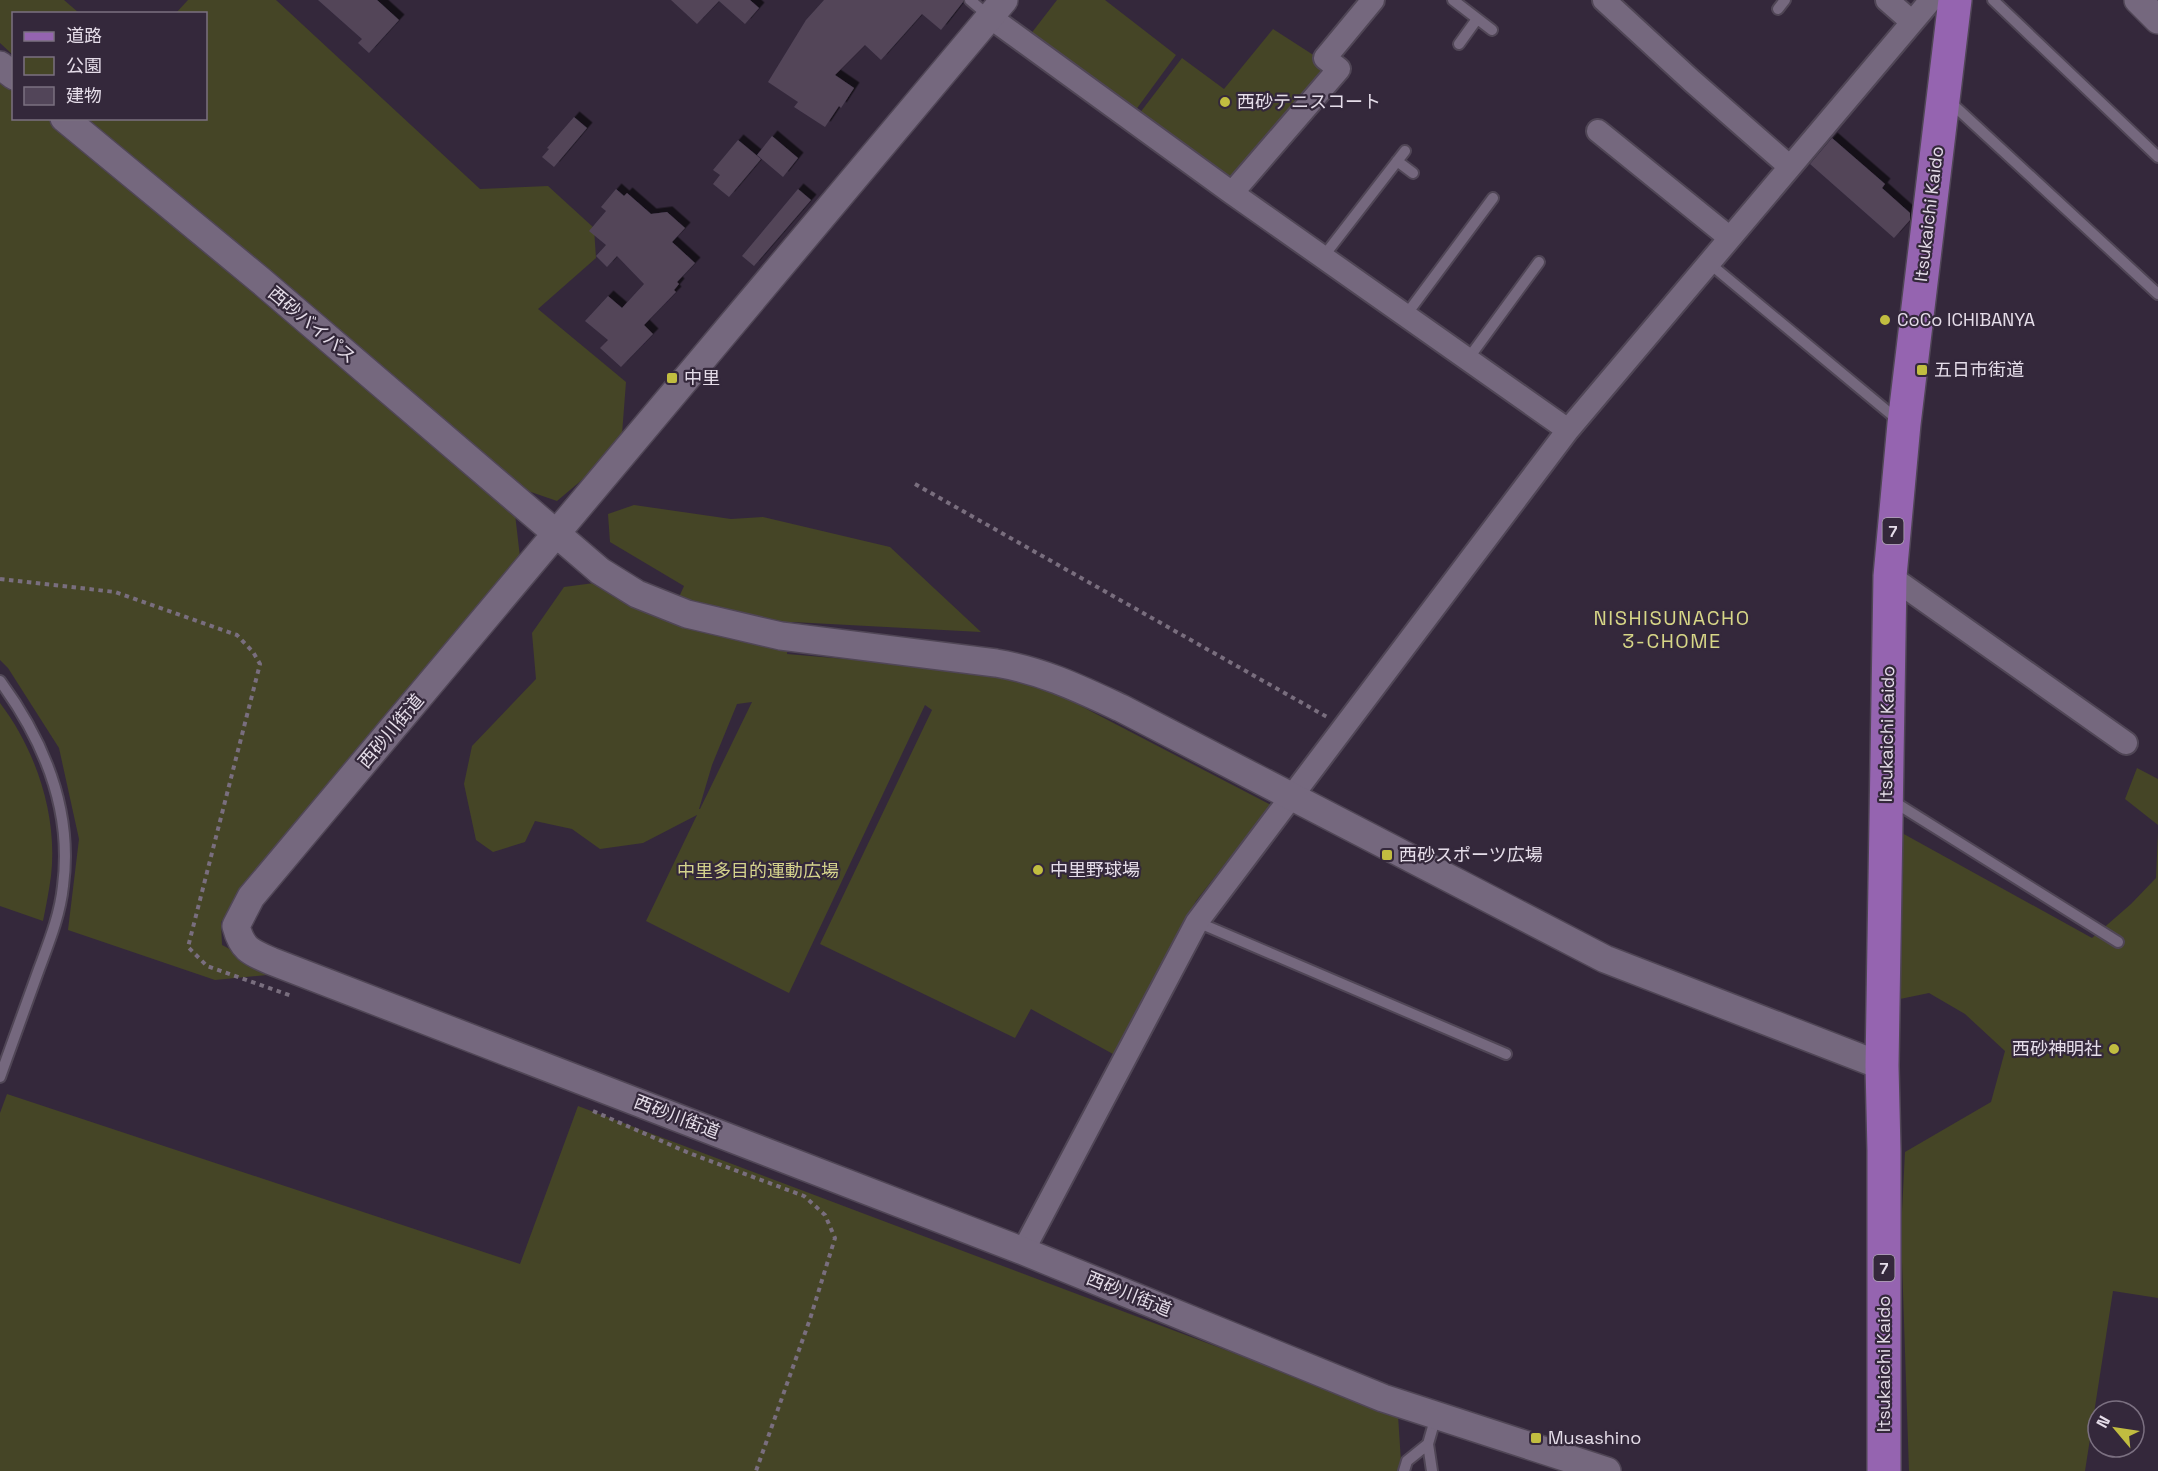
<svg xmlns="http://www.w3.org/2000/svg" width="2158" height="1471" font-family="'Space Grotesk','Noto Sans JP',sans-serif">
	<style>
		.green { fill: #454526; fill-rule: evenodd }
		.building { fill: #524559; filter: url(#shadow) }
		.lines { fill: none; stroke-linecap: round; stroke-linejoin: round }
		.service-casing { stroke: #504656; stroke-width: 14 }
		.minor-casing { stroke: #504656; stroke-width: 26 }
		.tertiary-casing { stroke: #504656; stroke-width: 30 }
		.primary-casing { stroke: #504656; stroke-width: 36 }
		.path { stroke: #796e7e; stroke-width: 4; stroke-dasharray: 4.5 4.5; stroke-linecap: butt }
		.service { stroke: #75687e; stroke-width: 10 }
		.minor { stroke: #75687e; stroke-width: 22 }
		.tertiary { stroke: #75687e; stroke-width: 27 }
		.primary { stroke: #9564b0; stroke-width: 33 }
		.poi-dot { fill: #c1bd40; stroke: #34283b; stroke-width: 2 }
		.labels { text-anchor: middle; stroke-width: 4.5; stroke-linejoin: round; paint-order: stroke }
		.shield { fill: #34283b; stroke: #b0a7b5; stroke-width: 1.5 }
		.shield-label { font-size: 16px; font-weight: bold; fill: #e5dde9 }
		.poi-label { font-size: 18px; fill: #e5dde9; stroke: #34283b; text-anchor: start }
		.street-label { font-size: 18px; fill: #e5dde9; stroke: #34283b }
		.park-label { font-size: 18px; fill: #d4d38c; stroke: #34283b }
		.neighbourhood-label { font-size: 20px; letter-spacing: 1.5px; fill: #d7d687; stroke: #34283b }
	</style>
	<defs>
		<filter id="shadow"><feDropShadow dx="5.5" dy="-5.5" stdDeviation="0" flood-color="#0009"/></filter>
	</defs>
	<rect width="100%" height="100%" fill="#34283b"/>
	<path class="green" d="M0 0H64L79 13 14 14 13 55 0 43Z
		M188 0H276L480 189 548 186 594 228 596 258 538 309 626 382 621 447 557 501 528 491 88 119 206 118V14L176 13Z
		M1057 0H1105L1176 55 1135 111 1030 35Z
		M1273 29 1332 67 1233 181 1139 114 1182 58 1224 89Z
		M0 78 13 89 14 118 49 119 252 288 515 514 520 557 221 922 222 945 278 974 215 980 68 930 79 839 59 748 8 668 0 660Z
		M634 505 731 519 763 517 890 547 981 632 792 622 787 654 1009 673 1077 704 1271 805 1196 901 1113 1054 1031 1009 1015 1038 820 944 932 710 925 705 789 993 646 921 697 815 643 843 600 849 572 829 535 821 525 842 493 852 476 840 464 784 472 746 536 679 532 633 564 587 594 583 670 617 684 586 610 542 608 514ZM752 702 700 809H699L712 765 737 704Z
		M0 703C36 750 58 816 51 876 49 891 46 906 43 921L0 906Z
		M2137 768 2158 779V825L2125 799Z
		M2158 832V1298L2113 1291 2085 1471H1909L1901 1232 1905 1152 1991 1102 2005 1051 1965 1014 1929 993 1900 999 1902 833 2092 938 2131 904 2156 878Z
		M7 1094 520 1264 578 1106 1398 1415 1401 1462 1397 1471H0V1113Z"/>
	<path class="building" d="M318 0H377L399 20 369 53 358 43 362 39Z
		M671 0H750L759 8 745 24 719 1 697 24Z
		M824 0H963V2L941 30 922 14 881 60 865 45 835 75 854 88 841 108 839 106 825 127 794 107 798 102 768 82 806 20Z
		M574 117 587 128 554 167 542 157 549 149 547 148Z
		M772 136 798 158 783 177 757 155Z
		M1832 138 1885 184 1882 188 1910 213V220L1894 238 1810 164Z
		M738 140 761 159 729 197 713 184 720 175 713 170Z
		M616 189 624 196 627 193 651 214 667 212 685 228 672 242 695 263 677 282 679 284 674 290 676 292 644 325 653 334 621 367 600 348 608 340 585 321 608 296 622 308 644 284 617 256 607 267 596 256 606 245 589 231 606 211 601 207Z
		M798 189 811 200 754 266 742 256Z"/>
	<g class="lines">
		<defs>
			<path id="service" d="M970 0 990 17
				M1453 0 1492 30
				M1993 0 2158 157
				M1778 9 1785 0
				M1459 44 1477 19
				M1949 101 2158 294
				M1397 161 1413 173
				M1323 257 1405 151
				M1709 263 1898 420
				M1406 315 1493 198
				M1468 359 1539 262
				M0 681C44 741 73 810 63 886 60 915 49 942 39 969 26 1005 13 1041 0 1077
				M1891 800 2118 942
				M1197 922 1506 1054
				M1404 1471 1407 1461 1428 1444
				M1432 1471 1428 1444 1436 1416"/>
			<path id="minor" d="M1604 0 1692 81 1790 167
				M1887 0 1912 22
				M990 17 1232 193 1568 430
				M1598 131 1730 238
				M1232 193 1339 69 1325 58 1373 0
				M1890 576 2126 743
				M1023 1251 1197 922 1568 430 1931 0"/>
			<path id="tertiary" d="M1004 0 251 897 236 926C242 949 250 952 271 961L1023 1251 1383 1398 1607 1471
				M2138 0 2158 20
				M0 65 14 76
				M64 118 260 280 600 571 637 594 687 614 781 636 996 663C1043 671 1078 688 1121 708L1605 959 1882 1066"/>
			<path id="primary" d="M1884 1471V1151L1882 1066 1890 576 1904 424 1955 0"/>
		</defs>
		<use href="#service" class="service-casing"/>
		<use href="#minor" class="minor-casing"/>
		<use href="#tertiary" class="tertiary-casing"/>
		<use href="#primary" class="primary-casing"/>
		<path class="path" d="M915 484 1327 717
			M0 579 115 592 237 635 253 652 260 664 188 947 207 966 292 996
			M593 1111 689 1153 804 1196 825 1215 835 1238 810 1319 756 1471"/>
		<use href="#service" class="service"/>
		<use href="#minor" class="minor"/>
		<use href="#tertiary" class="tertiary"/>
		<use href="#primary" class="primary"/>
	</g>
	<g class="poi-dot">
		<circle cx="1225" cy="102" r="6"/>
		<circle cx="1885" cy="320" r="6"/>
		<rect x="1916" y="364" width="12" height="12" rx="3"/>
		<rect x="666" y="372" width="12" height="12" rx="3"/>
		<rect x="1381" y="849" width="12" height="12" rx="3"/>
		<circle cx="1038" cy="870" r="6"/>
		<circle cx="2114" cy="1049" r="6"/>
		<rect x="1530" y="1432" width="12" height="12" rx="3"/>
	</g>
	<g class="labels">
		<g class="shield">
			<rect x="1882.5" y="518" width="21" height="26" rx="4.5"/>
			<rect x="1873.5" y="1255" width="21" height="26" rx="4.5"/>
		</g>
		<g class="shield-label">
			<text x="1893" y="537">7</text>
			<text x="1884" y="1274">7</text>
		</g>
		<g class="poi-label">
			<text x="1237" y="108">西砂テニスコート</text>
			<text x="1897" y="326">CoCo ICHIBANYA</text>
			<text x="1934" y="376">五日市街道</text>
			<text x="684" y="384">中里</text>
			<text x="1399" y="861">西砂スポーツ広場</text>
			<text x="1050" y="876">中里野球場</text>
			<text x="2102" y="1055" text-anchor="end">西砂神明社</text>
			<text x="1548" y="1444">Musashino</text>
		</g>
		<g class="street-label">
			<text transform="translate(1929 214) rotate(-83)" y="6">Itsukaichi Kaido</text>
			<text transform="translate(312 325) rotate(40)" y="6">西砂バイパス</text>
			<text transform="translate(391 731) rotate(-50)" y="6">西砂川街道</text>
			<text transform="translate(1887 734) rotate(-89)" y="6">Itsukaichi Kaido</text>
			<text transform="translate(677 1117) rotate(21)" y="6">西砂川街道</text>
			<text transform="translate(1129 1294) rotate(22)" y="6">西砂川街道</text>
			<text transform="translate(1884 1364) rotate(-90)" y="6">Itsukaichi Kaido</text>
		</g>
		<g class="park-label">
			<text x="758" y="877">中里多目的運動広場</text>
		</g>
		<g class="neighbourhood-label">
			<text x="1672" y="625">NISHISUNACHO<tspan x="1672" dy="23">3-CHOME</tspan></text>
		</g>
	</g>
	<rect x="12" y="12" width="195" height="108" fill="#34283b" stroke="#7b7081" stroke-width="1.5"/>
	<rect x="24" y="32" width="30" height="9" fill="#9564b0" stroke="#7b7081" stroke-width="1.5"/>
	<text x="66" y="42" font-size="18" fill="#e5dde9">道路</text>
	<rect x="24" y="57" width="30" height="18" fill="#454526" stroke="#7b7081" stroke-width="1.5"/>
	<text x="66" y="72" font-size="18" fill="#e5dde9">公園</text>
	<rect x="24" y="87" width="30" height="18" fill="#524559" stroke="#7b7081" stroke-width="1.5"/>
	<text x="66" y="102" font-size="18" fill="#e5dde9">建物</text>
	<g transform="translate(2116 1429) rotate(299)"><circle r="28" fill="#34283b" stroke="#7b7081" stroke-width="1.5"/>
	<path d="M0-4.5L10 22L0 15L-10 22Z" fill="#c1bd40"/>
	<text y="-9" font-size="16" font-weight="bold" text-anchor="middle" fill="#e5dde9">N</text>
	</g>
</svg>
